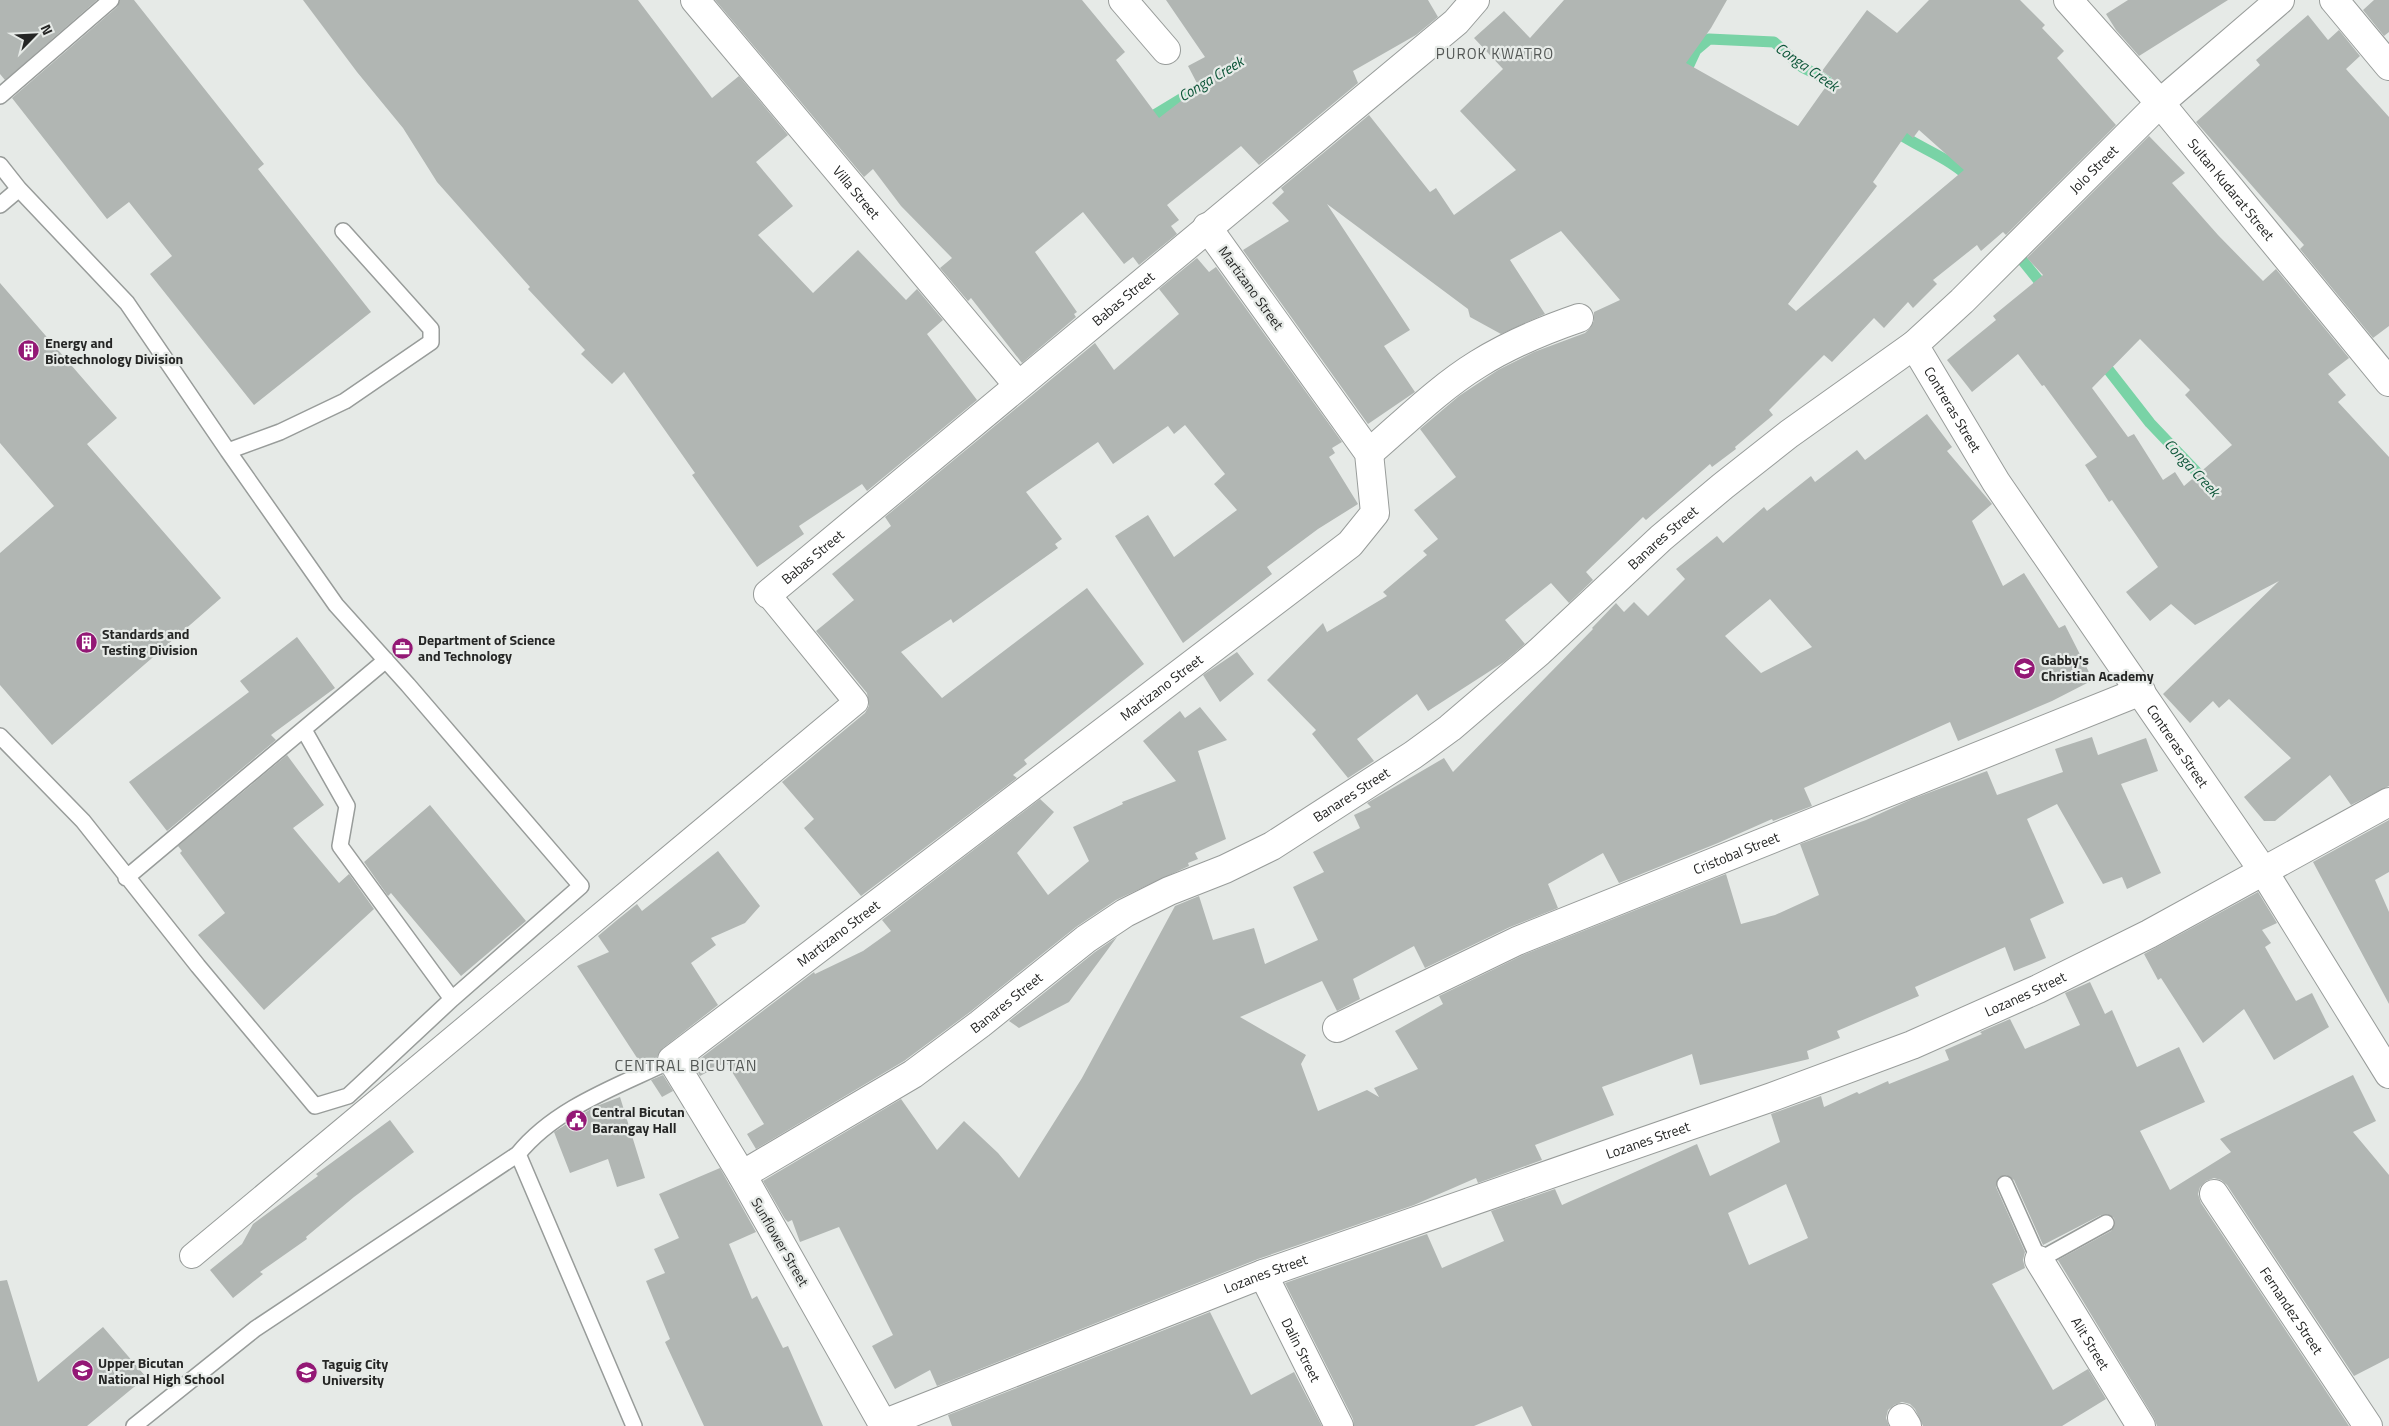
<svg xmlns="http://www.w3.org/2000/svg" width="2389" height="1426" font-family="'Titillium Web',sans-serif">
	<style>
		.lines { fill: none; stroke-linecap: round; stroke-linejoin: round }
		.stream { stroke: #79d3a6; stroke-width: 11 }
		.building { fill: #b1b6b3; fill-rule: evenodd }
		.service-casing { stroke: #989c9a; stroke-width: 18 }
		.pedestrian-casing { stroke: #989c9a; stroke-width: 26 }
		.minor-casing { stroke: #989c9a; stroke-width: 30 }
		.service { stroke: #fff; stroke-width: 15 }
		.pedestrian { stroke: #fff; stroke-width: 24 }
		.minor { stroke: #fff; stroke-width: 28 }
		.labels { text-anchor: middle; stroke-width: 4.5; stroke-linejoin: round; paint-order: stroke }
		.street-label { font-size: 14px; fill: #252625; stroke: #e6eae7 }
		.poi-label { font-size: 14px; font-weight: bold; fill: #252625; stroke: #e6eae7; text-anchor: start }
		.neighbourhood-label { font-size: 15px; letter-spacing: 1px; fill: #545856; stroke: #e6eae7 }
		.water-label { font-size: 15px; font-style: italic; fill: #0c5538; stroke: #e6eae7 }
		.quarter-label { font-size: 16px; letter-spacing: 1px; fill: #545856; stroke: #e6eae7 }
	</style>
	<rect width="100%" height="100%" fill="#e6eae7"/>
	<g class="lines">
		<path class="stream" d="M1677 56 1689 65 1696 50 1709 39 1774 42 1802 67 1816 74 1841 91
			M1143 122 1204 85
			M1892 129C1918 148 1950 157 1973 181
			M2019 256 2047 291
			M2100 359 2150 423 2209 485"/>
	</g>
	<path class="building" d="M0 0H97L5 80 0 74Z
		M120 0H134L264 164 258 169 371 312 254 405 150 274 172 256 129 202 107 219 12 98 117 7Z
		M303 0H638L712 98 739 76 788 135 756 162 793 206 758 235 813 293 858 250 906 300 917 289 943 320 927 334 977 400 867 491 862 484 799 526 804 534 757 567 692 475 695 473 624 372 612 384 581 354 585 350 528 289 530 287 437 182 403 128 357 72Z
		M715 0H1082L1125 52 1116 60 1159 118 1199 87 1188 66 1205 57 1166 0H1428L1438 17 1416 35 1353 71 1358 83 1259 165 1241 146 1167 205 1179 220 1171 226 1177 234 1139 265 1133 257 1124 264 1083 212 1035 252 1077 312 1074 314 1076 317 1022 363 971 298 968 301 940 268 952 258 901 206 873 169 864 177Z
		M1564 0H1727L1711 28 1686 63 1798 126 1832 78 1822 71 1867 10 1897 33 1929 0H2020L2045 25 2042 28 2064 51 2057 58 2116 125 2006 235 2003 232 1981 251 1977 245 1933 280 1937 284 1913 308 1908 302 1884 328 1874 318 1832 362 1824 355 1769 410 1773 415 1735 447 1736 449 1712 467 1710 464 1646 520 1643 517 1586 572 1593 580 1569 603 1551 583 1505 620 1525 644 1504 662 1428 711 1417 694 1357 739 1374 761 1348 778 1312 734 1316 730 1267 680 1323 623 1327 632 1387 596 1383 592 1427 555 1423 551 1438 539 1414 510 1456 477 1420 429 1459 396 1498 370 1534 352 1585 333 1590 328 1594 321V312L1620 300 1561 231 1510 260 1545 314 1501 334 1470 317 1468 309 1327 204 1410 330 1384 346 1415 392 1368 424 1243 250 1289 221 1272 203 1284 192 1281 188 1369 115 1430 192 1436 188 1454 215 1516 170 1460 111 1503 69 1474 38 1504 11 1530 38ZM1919 130 1964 170 1796 311 1788 304 1877 186 1873 182 1907 133 1913 138Z
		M2128 0H2228L2139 56 2116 30 2106 14Z
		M2374 0H2389V32L2384 36 2363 10Z
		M2308 15 2328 40 2339 30 2360 56 2346 69 2389 117V326L2373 338 2300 249 2304 245 2196 122 2260 65 2256 60Z
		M2149 136 2185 173 2172 183 2218 235 2263 281 2276 269 2349 358 2328 374 2346 395 2338 402 2389 457V786L2351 805 2330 775 2275 821H2264L2244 797 2291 758 2229 699 2219 708 2213 701 2190 723 2163 694 2279 581 2195 625 2171 604 2150 621 2126 592 2158 567 2112 500 2109 502 2085 465 2097 457 2044 385 2042 386 2018 354 1972 392 1947 360 1996 320 1993 316 2043 275 2027 258ZM2140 339 2190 390 2185 395 2232 445 2184 486 2175 472 2163 480 2134 434 2128 437 2092 388Z
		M1197 258 1209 272 1216 267 1342 442 1332 448 1335 453 1329 457 1358 504 1318 529 1267 567 1272 574 1183 643 1115 536 1148 515 1174 557 1237 510 1214 484 1225 474 1185 425 1174 434 1168 426 1113 464 1098 442 1026 492 1062 539 1055 544 1058 548 953 623 951 619 901 652 942 698 1087 588 1144 664 1024 760 1027 764 1013 775 1017 778 861 896 804 828 814 819 782 782 865 713 869 706 867 693 816 631 854 600 832 574 891 526 885 517 1095 343 1114 370 1179 314 1159 289Z
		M0 283 117 418 87 444 221 598 52 745 0 685V553L54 506 0 443Z
		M1927 414 1952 447 1947 451 1992 504 1972 521 2003 586 2024 573 2059 628 2065 625 2093 680 2052 701 1958 741 1950 722 1804 788 1812 806 1773 821 1772 819 1718 843 1619 883 1603 853 1548 884 1558 908 1510 927 1425 968 1414 946 1353 979 1360 999 1337 1011 1322 981 1240 1017 1306 1055 1301 1064 1318 1111 1367 1090 1379 1097 1374 1088 1418 1069 1395 1031 1443 1004 1439 996 1523 955 1726 874 1741 924 1775 915 1819 895 1800 844 1866 820 1912 799 1987 771 1997 795 2063 772 2055 749 2092 737 2098 755 2146 738 2158 771 2121 784 2161 873 2127 889 2122 877 2103 884 2057 804 2027 819 2064 903 2030 919 2046 958 2014 971 2005 947 1915 987 1919 996 1837 1031 1840 1038 1807 1051 1809 1059 1700 1085 1692 1054 1602 1087 1614 1115 1535 1145 1542 1160 1478 1183 1476 1178 1414 1205 1258 1259 937 1386 930 1370 895 1389 872 1346 893 1335 839 1227 800 1242 792 1220 788 1222 785 1219 763 1181 901 1099 937 1150 964 1121 998 1153 1019 1178 1082 1078 1175 906 1199 896 1213 940 1254 928 1265 964 1318 940 1293 887 1324 872 1313 852 1360 828 1354 815 1371 807 1367 803 1444 758 1453 772 1593 629 1592 628 1616 603 1624 612 1634 602 1648 616 1685 579 1676 569 1717 536 1723 543 1764 507 1767 511 1811 476 1815 482 1857 450 1865 460ZM1770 599 1812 647 1761 673 1725 636Z
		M297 637 335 688 271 735 276 740 167 831 129 782 249 692 240 681Z
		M1237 652 1254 674 1220 702 1203 675Z
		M1200 707 1227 740 1198 751 1226 839 1195 853 1198 859 1188 863 1189 866 1116 900 1076 927 970 1012 904 1061 756 1149 747 1134 764 1124 726 1062 700 1076 693 1064 814 972 815 974 863 951 891 931 882 920 1040 799 1054 812 1017 853 1048 895 1089 861 1073 827 1123 804 1122 802 1176 781 1143 741 1180 711 1185 718Z
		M287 755 324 805 293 828 339 883 349 874 374 909 264 1010 198 935 225 913 180 853 182 851 178 846Z
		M430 805 526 921 461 976 391 893 388 896 364 862Z
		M2389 820V872L2375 880 2389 912V1004L2313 862Z
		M718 851 760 906 745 923 711 938 716 945 691 963 718 1005 663 1048 657 1057 641 1064 577 966 609 952 598 936 617 920 637 904 642 911Z
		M2258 892 2277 923 2262 930 2271 943 2265 947 2296 1001 2312 993 2329 1027 2274 1060 2244 1009 2203 1043 2161 978 2158 980 2144 954Z
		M1117 937 1069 1002 1019 1028 1009 1021 1095 952Z
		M2090 982 2105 1014 2112 1010 2137 1067 2179 1047 2205 1102 2140 1131 2170 1190 2231 1152 2220 1139 2353 1075 2376 1121 2353 1132 2389 1175V1358L2354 1376 2227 1185 2221 1180 2214 1178 2206 1181 2200 1187 2198 1194 2201 1203 2349 1426H2157L2154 1418 2058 1260 2111 1231 2115 1224 2114 1218 2107 1214 2101 1215 2043 1245 2014 1180 2006 1175 1998 1178 1996 1187 2025 1252 2023 1260 2025 1268 1992 1284 2053 1390 2088 1369 2106 1399 2062 1426H1923L1915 1409 1910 1404 1902 1402 1894 1405 1888 1410 1886 1418 1889 1426H1532L1522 1406 1474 1426H1354L1353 1419 1285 1283 1427 1234 1442 1268 1504 1241 1491 1211 1555 1189 1562 1205 1697 1144 1710 1176 1780 1142 1771 1114 1821 1096 1824 1107 1857 1092 1859 1094 1888 1081 1889 1084 1949 1060 1945 1050 1982 1034 1980 1032 2010 1019 2025 1049 2080 1025 2065 993ZM1786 1184 1808 1238 1749 1265 1728 1213Z
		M663 1075 673 1091 662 1097 651 1080Z
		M620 1097 645 1178 617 1187 608 1159 570 1173 554 1132 594 1107Z
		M390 1120 414 1152 354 1197 306 1237 307 1239 260 1272 263 1274 233 1298 210 1270 242 1244 253 1224 318 1176 316 1174Z
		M720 1168 756 1232 729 1244 752 1299 757 1296 783 1348 788 1346 823 1426H704L665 1342 670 1339 646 1281 665 1273 654 1249 679 1238 659 1194Z
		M7 1280 38 1382 103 1327 146 1377 87 1426H0V1281Z
		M1210 1312 1251 1395 1294 1372 1322 1426H952L948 1415Z"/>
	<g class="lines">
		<defs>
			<path id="service" d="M0 96 111 0
				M0 165 19 189 127 303 228 451
				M0 205 19 189
				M304 730 347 806 340 846 452 999
				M0 736 83 821 198 966 315 1106 348 1096 452 999 581 886 408 685 336 605 228 451 280 432 345 401 431 342V329L343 231
				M126 878 386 660
				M518 1154 634 1426
				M2005 1184 2039 1260 2106 1223
				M134 1426 255 1329 518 1154C556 1107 619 1086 672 1060"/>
			<path id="pedestrian" d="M192 1256 856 702 768 594"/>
			<g id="minor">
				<path id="s1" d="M695 0 1018 385"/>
				<path d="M1123 0 1166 50"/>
				<path id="s2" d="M2068 0 2160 103 2389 382"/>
				<path d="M2334 0 2389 66"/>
				<path id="s3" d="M1914 345 1996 482 2264 872 2389 1074"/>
				<path d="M1369 453C1404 423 1439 388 1478 364 1510 344 1544 330 1579 318"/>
				<path id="s4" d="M768 594 1456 22 1475 0"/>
				<path id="s5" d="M1337 1028 1517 941 2141 691"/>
				<path id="s6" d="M742 1175 913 1074 980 1024 1086 939 1125 913 1169 891 1225 869 1272 846 1413 755 1450 728 1539 652 1661 538 1723 486 1789 434 1914 345 1962 301 2160 103 2280 0"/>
				<path id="s7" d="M2214 1194 2368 1426"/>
				<path id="s8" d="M2039 1260 2141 1426"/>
				<path id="s9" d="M1263 1274 1339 1426"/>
				<path d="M1902 1418 1907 1426"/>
				<path id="s10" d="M883 1424 1263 1274 1772 1097 1912 1045 2038 989 2149 934 2389 802"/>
				<path id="s11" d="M884 1426 742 1175 672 1060 1350 544 1375 513 1369 453 1207 227"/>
			</g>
		</defs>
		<use href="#service" class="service-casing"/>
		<use href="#pedestrian" class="pedestrian-casing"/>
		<use href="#minor" class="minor-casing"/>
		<use href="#service" class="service"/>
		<use href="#pedestrian" class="pedestrian"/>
		<use href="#minor" class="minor"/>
	</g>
	<defs>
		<symbol id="building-disc" viewBox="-11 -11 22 22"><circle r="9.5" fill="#931875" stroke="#e6eae7"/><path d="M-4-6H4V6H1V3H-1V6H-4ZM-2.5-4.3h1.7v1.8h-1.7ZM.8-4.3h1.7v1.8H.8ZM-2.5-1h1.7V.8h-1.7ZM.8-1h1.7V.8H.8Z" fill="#fff"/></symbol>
		<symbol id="office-disc" viewBox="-11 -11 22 22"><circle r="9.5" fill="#931875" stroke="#e6eae7"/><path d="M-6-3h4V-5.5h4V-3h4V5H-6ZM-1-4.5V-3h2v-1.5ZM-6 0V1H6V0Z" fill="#fff"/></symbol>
		<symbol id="school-disc" viewBox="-11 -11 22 22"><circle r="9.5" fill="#931875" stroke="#e6eae7"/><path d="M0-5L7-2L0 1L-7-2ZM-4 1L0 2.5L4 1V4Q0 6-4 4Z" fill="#fff"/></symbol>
		<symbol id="civic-disc" viewBox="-11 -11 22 22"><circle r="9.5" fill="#931875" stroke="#e6eae7"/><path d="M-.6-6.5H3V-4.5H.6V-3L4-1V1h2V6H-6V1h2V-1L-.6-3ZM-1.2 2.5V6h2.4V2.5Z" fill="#fff"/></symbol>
		<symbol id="university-disc" viewBox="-11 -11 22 22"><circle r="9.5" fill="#931875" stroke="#e6eae7"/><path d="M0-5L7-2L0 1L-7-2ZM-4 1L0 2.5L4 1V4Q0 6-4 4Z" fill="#fff"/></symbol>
	</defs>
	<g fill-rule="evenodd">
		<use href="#building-disc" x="16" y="338" width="25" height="25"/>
		<use href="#building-disc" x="74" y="630" width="25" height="25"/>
		<use href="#office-disc" x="390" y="636" width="25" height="25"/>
		<use href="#school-disc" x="2012" y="656" width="25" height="25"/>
		<use href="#civic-disc" x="564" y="1108" width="25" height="25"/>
		<use href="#school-disc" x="70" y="1358" width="25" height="25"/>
		<use href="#university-disc" x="294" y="1360" width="25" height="25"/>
	</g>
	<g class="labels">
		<g class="street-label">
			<text dy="5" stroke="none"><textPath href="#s6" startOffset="1694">Jolo Street</textPath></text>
			<text dy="5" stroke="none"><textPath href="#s2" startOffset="250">Sultan Kudarat Street</textPath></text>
			<text dy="5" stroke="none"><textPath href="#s1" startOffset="251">Villa Street</textPath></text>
			<text transform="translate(1251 288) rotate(54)" y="5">Martizano Street</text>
			<text dy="5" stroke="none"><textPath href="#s4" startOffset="462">Babas Street</textPath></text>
			<text dy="5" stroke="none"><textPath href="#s3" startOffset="75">Contreras Street</textPath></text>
			<text dy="5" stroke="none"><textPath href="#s6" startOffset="1126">Banares Street</textPath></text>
			<text dy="5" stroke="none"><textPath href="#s4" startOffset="58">Babas Street</textPath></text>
			<text dy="5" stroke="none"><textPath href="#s11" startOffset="1038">Martizano Street</textPath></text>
			<text dy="5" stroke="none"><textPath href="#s3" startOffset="480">Contreras Street</textPath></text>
			<text dy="5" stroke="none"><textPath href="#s6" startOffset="721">Banares Street</textPath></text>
			<text dy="5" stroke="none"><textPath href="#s5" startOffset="436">Cristobal Street</textPath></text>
			<text dy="5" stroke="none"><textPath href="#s11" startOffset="632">Martizano Street</textPath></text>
			<text dy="5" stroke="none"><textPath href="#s10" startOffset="1221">Lozanes Street</textPath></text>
			<text dy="5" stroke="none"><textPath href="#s6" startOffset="316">Banares Street</textPath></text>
			<text dy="5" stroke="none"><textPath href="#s10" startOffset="816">Lozanes Street</textPath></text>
			<text transform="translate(780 1242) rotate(60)" y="5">Sunflower Street</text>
			<text dy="5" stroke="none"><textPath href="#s10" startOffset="411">Lozanes Street</textPath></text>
			<text dy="5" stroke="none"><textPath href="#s7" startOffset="140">Fernandez Street</textPath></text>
			<text dy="5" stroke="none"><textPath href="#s8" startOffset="98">Alit Street</textPath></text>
			<text dy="5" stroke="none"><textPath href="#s9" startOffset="85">Dalin Street</textPath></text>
		</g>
		<g class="poi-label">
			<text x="45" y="348">Energy and<tspan x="45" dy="16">Biotechnology Division</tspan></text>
			<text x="102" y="639">Standards and<tspan x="102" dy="16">Testing Division</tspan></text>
			<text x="418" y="645">Department of Science<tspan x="418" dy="16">and Technology</tspan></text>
			<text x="2041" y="665">Gabby's<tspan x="2041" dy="16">Christian Academy</tspan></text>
			<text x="592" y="1117">Central Bicutan<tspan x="592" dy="16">Barangay Hall</tspan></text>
			<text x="98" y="1368">Upper Bicutan<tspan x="98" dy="16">National High School</tspan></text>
			<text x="322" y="1369">Taguig City<tspan x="322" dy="16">University</tspan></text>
		</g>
		<g class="neighbourhood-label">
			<text x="1495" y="59">PUROK KWATRO</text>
		</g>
		<g class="water-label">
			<text transform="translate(1807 67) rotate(35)" y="5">Conga Creek</text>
			<text transform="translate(1211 79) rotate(-31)" y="5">Conga Creek</text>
			<text transform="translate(2192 468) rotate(47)" y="5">Conga Creek</text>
		</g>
		<g class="quarter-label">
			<text x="686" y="1071">CENTRAL BICUTAN</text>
		</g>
	</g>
	<g transform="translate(35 35) rotate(66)" stroke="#e6eae7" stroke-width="4" paint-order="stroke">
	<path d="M0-4L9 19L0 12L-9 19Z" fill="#252625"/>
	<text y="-8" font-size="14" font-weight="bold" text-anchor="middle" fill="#252625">N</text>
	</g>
</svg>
